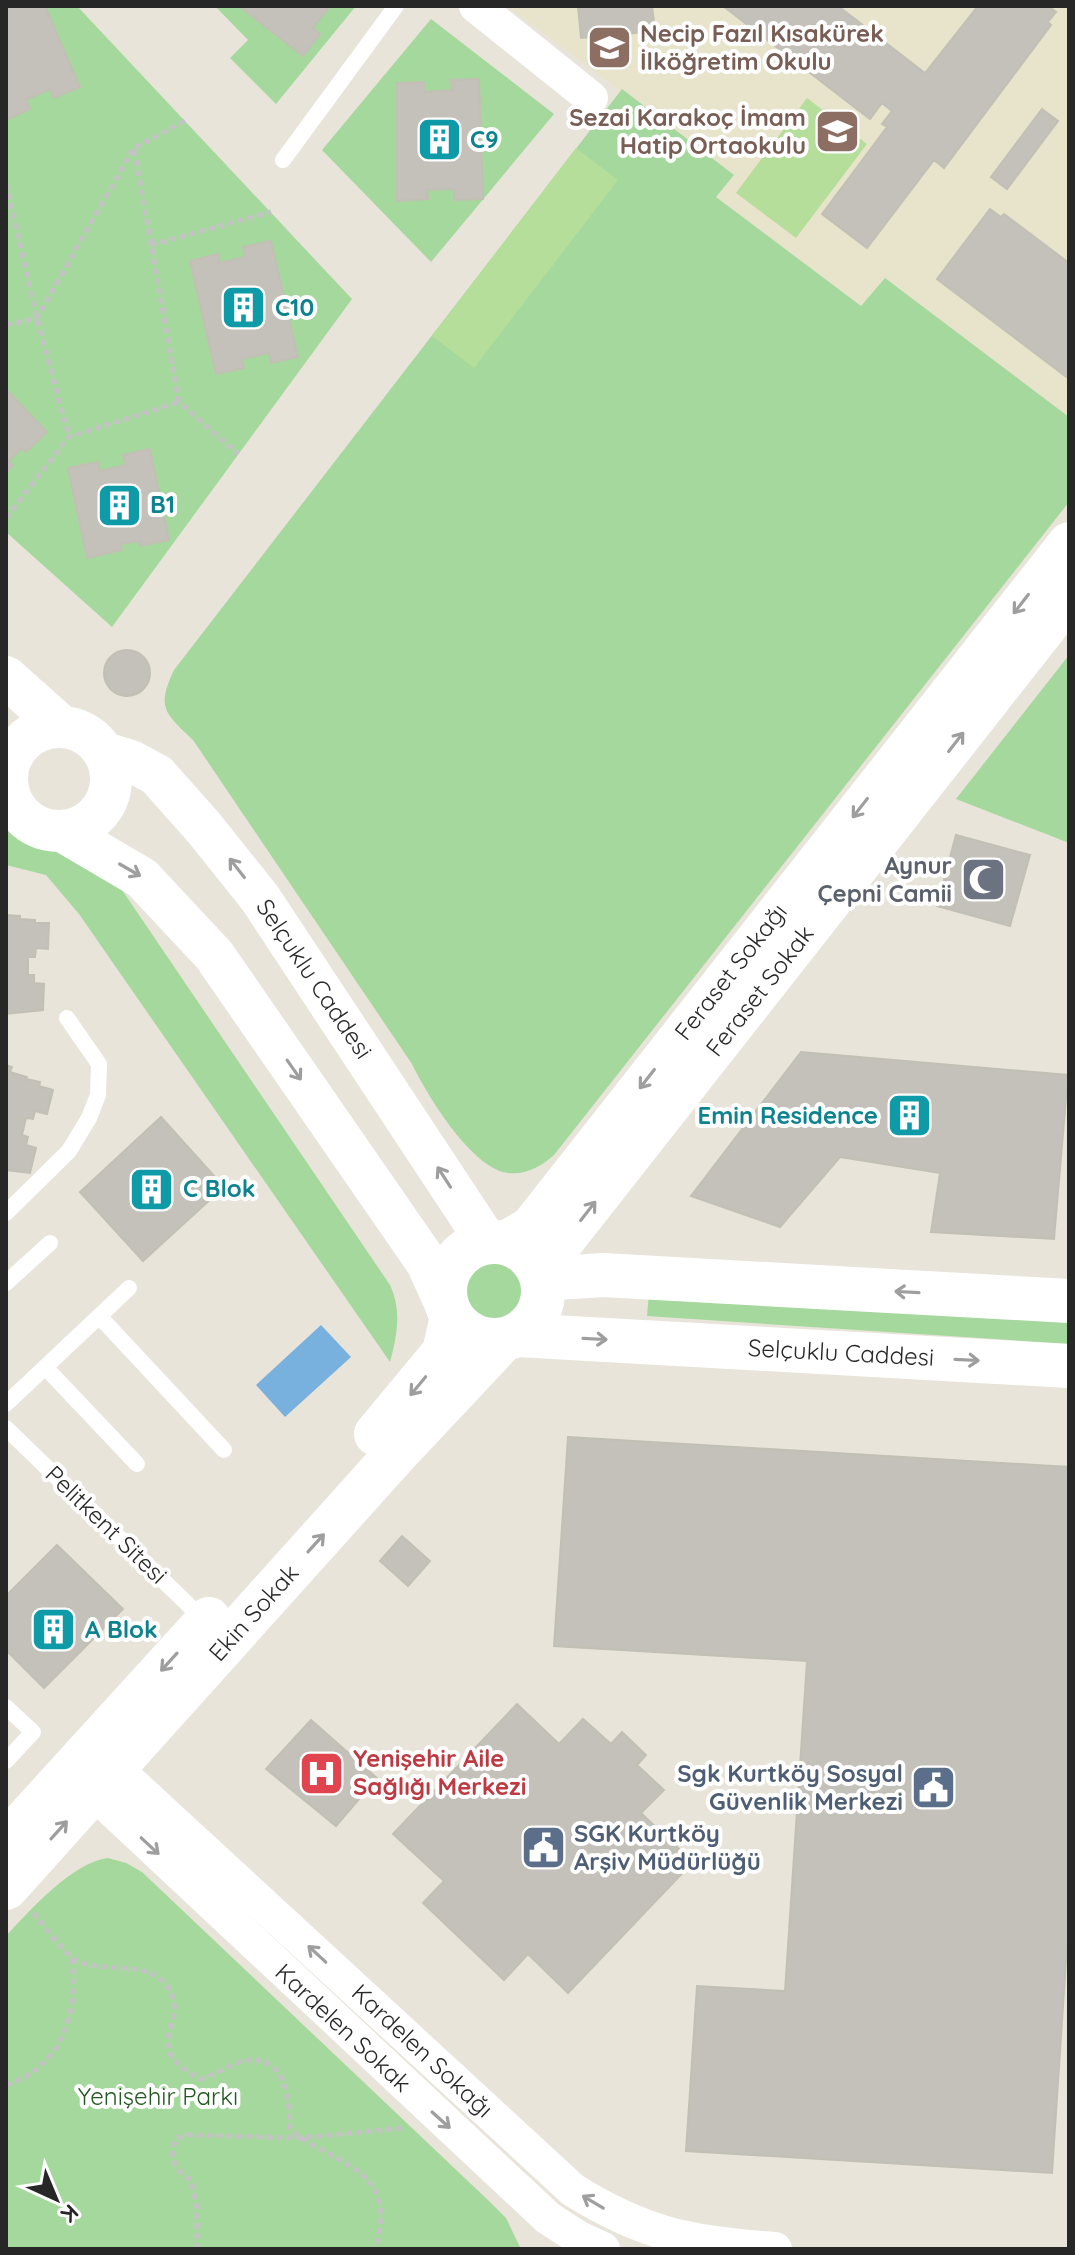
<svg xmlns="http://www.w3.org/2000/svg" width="1075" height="2255" font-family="Quicksand,sans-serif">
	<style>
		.education { fill: #e8e4cb }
		.green { fill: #a5d89c }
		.pitch { fill: #b4de99 }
		.water { fill: #78b0de }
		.building { fill: #c3c1b9; stroke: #c2c0b4; stroke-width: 2 }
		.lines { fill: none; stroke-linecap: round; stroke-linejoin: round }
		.path { stroke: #c3c3c3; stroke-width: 5; stroke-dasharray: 6 4; stroke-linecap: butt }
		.service { stroke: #fff; stroke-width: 16 }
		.minor { stroke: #fff; stroke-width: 34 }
		.tertiary { stroke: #fff; stroke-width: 42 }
		.secondary { stroke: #fff; stroke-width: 44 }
		.oneway { stroke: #9e9e9e }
		.labels { text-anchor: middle; stroke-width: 8; stroke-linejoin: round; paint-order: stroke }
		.education-label { font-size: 24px; font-weight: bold; fill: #785e54; stroke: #fff; text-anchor: start }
		.culture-label { font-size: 24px; font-weight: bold; fill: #0d838f; stroke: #fff; text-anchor: start }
		.worship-label { font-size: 24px; font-weight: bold; fill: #5b616d; stroke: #fff; text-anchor: end }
		.street-label { font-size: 24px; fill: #272727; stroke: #fff }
		.health-label { font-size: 24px; font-weight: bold; fill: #be3a42; stroke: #fff; text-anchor: start }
		.service-label { font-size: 24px; font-weight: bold; fill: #4e5e75; stroke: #fff; text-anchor: end }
		.park-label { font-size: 24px; fill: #225921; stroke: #fff }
	</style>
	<rect width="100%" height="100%" fill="#e8e4da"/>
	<path class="education" d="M507 6H1069V417L885 278 861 306 716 197 733 174Z"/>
	<path class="green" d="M6 6H77L352 299 112 627 6 532Z
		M215 6H356L276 104 230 58 248 40Z
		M431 19 554 114 431 262 322 150Z
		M622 89 734 175 716 197 861 306 885 278 1069 417V502L554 1155C541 1167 523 1177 503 1172 468 1162 427 1095 412 1064L193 740C165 713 156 708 174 670Z
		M1069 655V843L956 799Z
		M6 816C51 817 64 832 99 856L390 1285C402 1311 397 1335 390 1362L79 914 46 875 6 865Z
		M466 1291a28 28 0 1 1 56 0a28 28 0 1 1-56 0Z
		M649 1293 1069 1321V1344L647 1316Z
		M108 1858 126 1863 142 1872 489 2201 506 2218 521 2249H6V1936C30 1910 73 1862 108 1858Z"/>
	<path class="pitch" d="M807 98 867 144 796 238 736 193Z
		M576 148 618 180 474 368 432 336Z"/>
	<path class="water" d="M321 1325 351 1357 285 1417 256 1385Z"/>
	<path class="building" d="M6 6H45L80 87 54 98 50 89 26 100 30 109 6 120Z
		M239 6H330L313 28 320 34 303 56Z
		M578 6H652L655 31 581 38Z
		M723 6H838L925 73 978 6H1048L1056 12 1048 22 1051 25 944 168 934 160 867 248 822 214 887 127 882 124 892 111 882 103 870 119Z
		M479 79 483 199 454 200V189L427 190 428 199 397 201V83L424 82V92L452 90 451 80Z
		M1042 109 1058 121 1007 189 991 177Z
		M990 209 1001 217 1004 214 1069 263V379L937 279Z
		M271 241 298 357 271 363 269 353 242 359 244 368 216 374 190 261 218 254 220 263 245 257 243 247Z
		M6 389 47 432 26 452 22 448 9 461 13 465 6 473Z
		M150 449 169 540 140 546 139 541 121 544 122 550 87 558 68 468 98 462 100 471 126 465 123 455Z
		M104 673a23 23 0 1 1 46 0a23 23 0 1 1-46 0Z
		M956 835 1030 855 1010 926 937 906Z
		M6 915 20 916V919L35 920V923H49L48 949 36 948 35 957H28V975H34V983L44 984 43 1010 6 1014Z
		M801 1052 1068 1075 1054 1239 931 1232 940 1173 840 1157 780 1227 691 1196Z
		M6 1065 12 1067 10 1072 27 1077 26 1079 40 1082 39 1086 53 1090 47 1114 35 1111 33 1119 26 1118 22 1135 28 1137 26 1145 36 1148 30 1173 6 1170Z
		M161 1117 224 1187 143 1261 80 1192Z
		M568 1437 1069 1467V1915L1052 2173 686 2151 697 1986 785 1991 807 1661 554 1646Z
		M402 1536 430 1561 408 1586 380 1561Z
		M57 1545 123 1609 44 1688 6 1650V1596Z
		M517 1704 559 1744 583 1719 611 1744 622 1732 646 1755 637 1765 664 1790 641 1813 693 1862 568 1993 528 1954 504 1980 423 1903 444 1881 393 1834Z
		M311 1720 377 1778 336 1826 266 1769Z"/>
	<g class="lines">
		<path class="path" d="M185 121 134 148 179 402 238 454
			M6 184 37 318 69 437
			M151 245 271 212
			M6 325 37 318 133 149
			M6 518 69 437 179 402
			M33 1913C42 1923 64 1953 74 1959 104 1977 150 1955 170 1991 189 2023 137 2048 201 2079 217 2075 233 2061 249 2060 286 2057 290 2101 290 2128 299 2138 308 2143 320 2149 370 2176 391 2187 376 2249
			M6 2085C62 2067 79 2012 72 1958
			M197 2249V2208L191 2180C174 2170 169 2157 176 2138L187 2135 299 2138 405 2128"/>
		<path class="service" d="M283 160 396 6
			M6 1213 69 1151 89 1118 98 1095 99 1064 67 1018
			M6 1283 50 1243
			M99 1316 224 1450
			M45 1367 137 1464
			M6 1404 129 1288
			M6 1428 205 1621
			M6 1707 33 1732 6 1761"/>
		<path class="minor" d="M476 6 591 98
			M115 1768 573 2190C645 2235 692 2243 775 2249
			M93 1792 548 2218 579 2238 603 2249"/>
		<path class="tertiary" d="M6 677 62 727
			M7 779a52 52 0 1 1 104 0a52 52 0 1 1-104 0Z
			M105 753 131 761 157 775 204 828 260 898 487 1242
			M62 831 142 878 214 955 427 1263 445 1303
			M504 1243 531 1227 1069 543
			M539 1272 1069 598"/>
		<path class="secondary" d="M445 1291a49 49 0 1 1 98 0a49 49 0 1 1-98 0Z
			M542 1279 603 1275 1069 1301
			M518 1335 1069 1366
			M376 1434 444 1352 452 1317
			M6 1842 209 1619
			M6 1888 395 1455 503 1340"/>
	</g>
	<defs><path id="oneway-shaft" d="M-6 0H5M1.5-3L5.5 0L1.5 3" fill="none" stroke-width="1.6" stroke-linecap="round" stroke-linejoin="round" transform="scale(2)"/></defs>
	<g class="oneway">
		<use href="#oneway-shaft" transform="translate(1021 604) rotate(128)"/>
		<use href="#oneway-shaft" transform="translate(956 742) rotate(-52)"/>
		<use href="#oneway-shaft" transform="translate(860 808) rotate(128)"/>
		<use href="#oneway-shaft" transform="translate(237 868) rotate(-128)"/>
		<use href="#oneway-shaft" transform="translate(130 870) rotate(30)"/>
		<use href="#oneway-shaft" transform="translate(294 1070) rotate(55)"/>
		<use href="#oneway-shaft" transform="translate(647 1079) rotate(128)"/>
		<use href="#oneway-shaft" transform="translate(444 1177) rotate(-123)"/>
		<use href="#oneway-shaft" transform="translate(588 1211) rotate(-52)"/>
		<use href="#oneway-shaft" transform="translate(907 1292) rotate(-177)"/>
		<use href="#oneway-shaft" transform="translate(595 1339) rotate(3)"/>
		<use href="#oneway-shaft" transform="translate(967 1360) rotate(3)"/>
		<use href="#oneway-shaft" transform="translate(418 1386) rotate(130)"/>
		<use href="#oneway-shaft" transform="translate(316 1543) rotate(-48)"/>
		<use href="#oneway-shaft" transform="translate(169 1662) rotate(132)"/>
		<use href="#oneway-shaft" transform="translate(59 1830) rotate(-48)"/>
		<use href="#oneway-shaft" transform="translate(150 1846) rotate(43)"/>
		<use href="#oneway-shaft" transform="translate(317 1954) rotate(-137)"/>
		<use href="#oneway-shaft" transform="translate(441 2120) rotate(42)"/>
		<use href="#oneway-shaft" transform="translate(593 2202) rotate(-149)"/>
	</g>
	<defs>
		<symbol id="school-square" viewBox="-11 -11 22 22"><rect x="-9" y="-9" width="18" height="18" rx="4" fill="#8d6e63" stroke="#fff"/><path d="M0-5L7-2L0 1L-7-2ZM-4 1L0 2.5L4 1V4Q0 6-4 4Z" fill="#fff"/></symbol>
		<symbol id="building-square" viewBox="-11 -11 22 22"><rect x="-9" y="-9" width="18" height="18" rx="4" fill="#0f9aa8" stroke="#fff"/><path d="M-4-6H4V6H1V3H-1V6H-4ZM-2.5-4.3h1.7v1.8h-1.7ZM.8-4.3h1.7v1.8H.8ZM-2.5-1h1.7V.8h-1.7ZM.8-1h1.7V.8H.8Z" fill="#fff"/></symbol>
		<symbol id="mosque-square" viewBox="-11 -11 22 22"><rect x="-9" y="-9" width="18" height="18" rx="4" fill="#6b7280" stroke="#fff"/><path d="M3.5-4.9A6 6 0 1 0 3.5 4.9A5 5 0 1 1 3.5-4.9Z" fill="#fff"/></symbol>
		<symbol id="hospital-square" viewBox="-11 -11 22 22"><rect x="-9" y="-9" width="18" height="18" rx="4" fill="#e0444e" stroke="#fff"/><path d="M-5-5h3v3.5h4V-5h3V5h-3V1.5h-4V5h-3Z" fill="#fff"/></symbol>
		<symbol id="civic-square" viewBox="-11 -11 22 22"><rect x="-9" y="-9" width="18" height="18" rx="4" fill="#5c6f8a" stroke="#fff"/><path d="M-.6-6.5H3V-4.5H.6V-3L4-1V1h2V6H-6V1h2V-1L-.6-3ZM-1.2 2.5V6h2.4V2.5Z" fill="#fff"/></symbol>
	</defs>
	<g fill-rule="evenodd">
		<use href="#school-square" x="584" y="22" width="51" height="51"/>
		<use href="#school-square" x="812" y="106" width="51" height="51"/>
		<use href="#building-square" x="414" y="114" width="51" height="51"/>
		<use href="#building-square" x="218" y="282" width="51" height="51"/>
		<use href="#building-square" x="94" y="480" width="51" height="51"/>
		<use href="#mosque-square" x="958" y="854" width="51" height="51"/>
		<use href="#building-square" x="884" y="1090" width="51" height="51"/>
		<use href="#building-square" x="126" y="1164" width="51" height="51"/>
		<use href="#building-square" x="28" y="1604" width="51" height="51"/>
		<use href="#hospital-square" x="296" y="1748" width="51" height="51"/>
		<use href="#civic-square" x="908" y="1762" width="51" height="51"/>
		<use href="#civic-square" x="518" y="1822" width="51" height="51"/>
	</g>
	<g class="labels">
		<g class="education-label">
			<text x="640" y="42">Necip Fazıl Kısakürek<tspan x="640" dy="28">İlköğretim Okulu</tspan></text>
			<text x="806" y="126" text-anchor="end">Sezai Karakoç İmam<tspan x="806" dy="28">Hatip Ortaokulu</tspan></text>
		</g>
		<g class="culture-label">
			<text x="470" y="148">C9</text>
			<text x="275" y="316">C10</text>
			<text x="150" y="513">B1</text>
			<text x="878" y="1124" text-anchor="end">Emin Residence</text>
			<text x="183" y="1197">C Blok</text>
			<text x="85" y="1638">A Blok</text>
		</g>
		<g class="worship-label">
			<text x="952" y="874">Aynur<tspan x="952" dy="28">Çepni Camii</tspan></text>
		</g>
		<g class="street-label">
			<text transform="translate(731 972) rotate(-52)" y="8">Feraset Sokağı</text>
			<text transform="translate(314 979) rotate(56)" y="8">Selçuklu Caddesi</text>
			<text transform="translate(760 991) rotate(-52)" y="8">Feraset Sokak</text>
			<text transform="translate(841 1353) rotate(3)" y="8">Selçuklu Caddesi</text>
			<text transform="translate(106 1525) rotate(44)" y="8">Pelitkent Sitesi</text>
			<text transform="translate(254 1613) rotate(-48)" y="8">Ekin Sokak</text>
			<text transform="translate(343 2028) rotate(43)" y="8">Kardelen Sokak</text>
			<text transform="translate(422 2051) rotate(43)" y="8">Kardelen Sokağı</text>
		</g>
		<g class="health-label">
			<text x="353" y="1767">Yenişehir Aile<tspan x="353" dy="28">Sağlığı Merkezi</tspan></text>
		</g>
		<g class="service-label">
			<text x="903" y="1782">Sgk Kurtköy Sosyal<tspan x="903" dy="28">Güvenlik Merkezi</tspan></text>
			<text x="574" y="1842" text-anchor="start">SGK Kurtköy<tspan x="574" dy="28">Arşiv Müdürlüğü</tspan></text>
		</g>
		<g class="park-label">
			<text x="158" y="2105">Yenişehir Parkı</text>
		</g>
	</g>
	<rect width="1075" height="2255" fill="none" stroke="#272727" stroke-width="16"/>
	<g transform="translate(56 2199) rotate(136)" stroke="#ffffff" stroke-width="6" paint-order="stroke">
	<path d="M0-6L14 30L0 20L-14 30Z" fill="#272727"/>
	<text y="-12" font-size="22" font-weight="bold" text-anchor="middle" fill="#272727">K</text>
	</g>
</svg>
